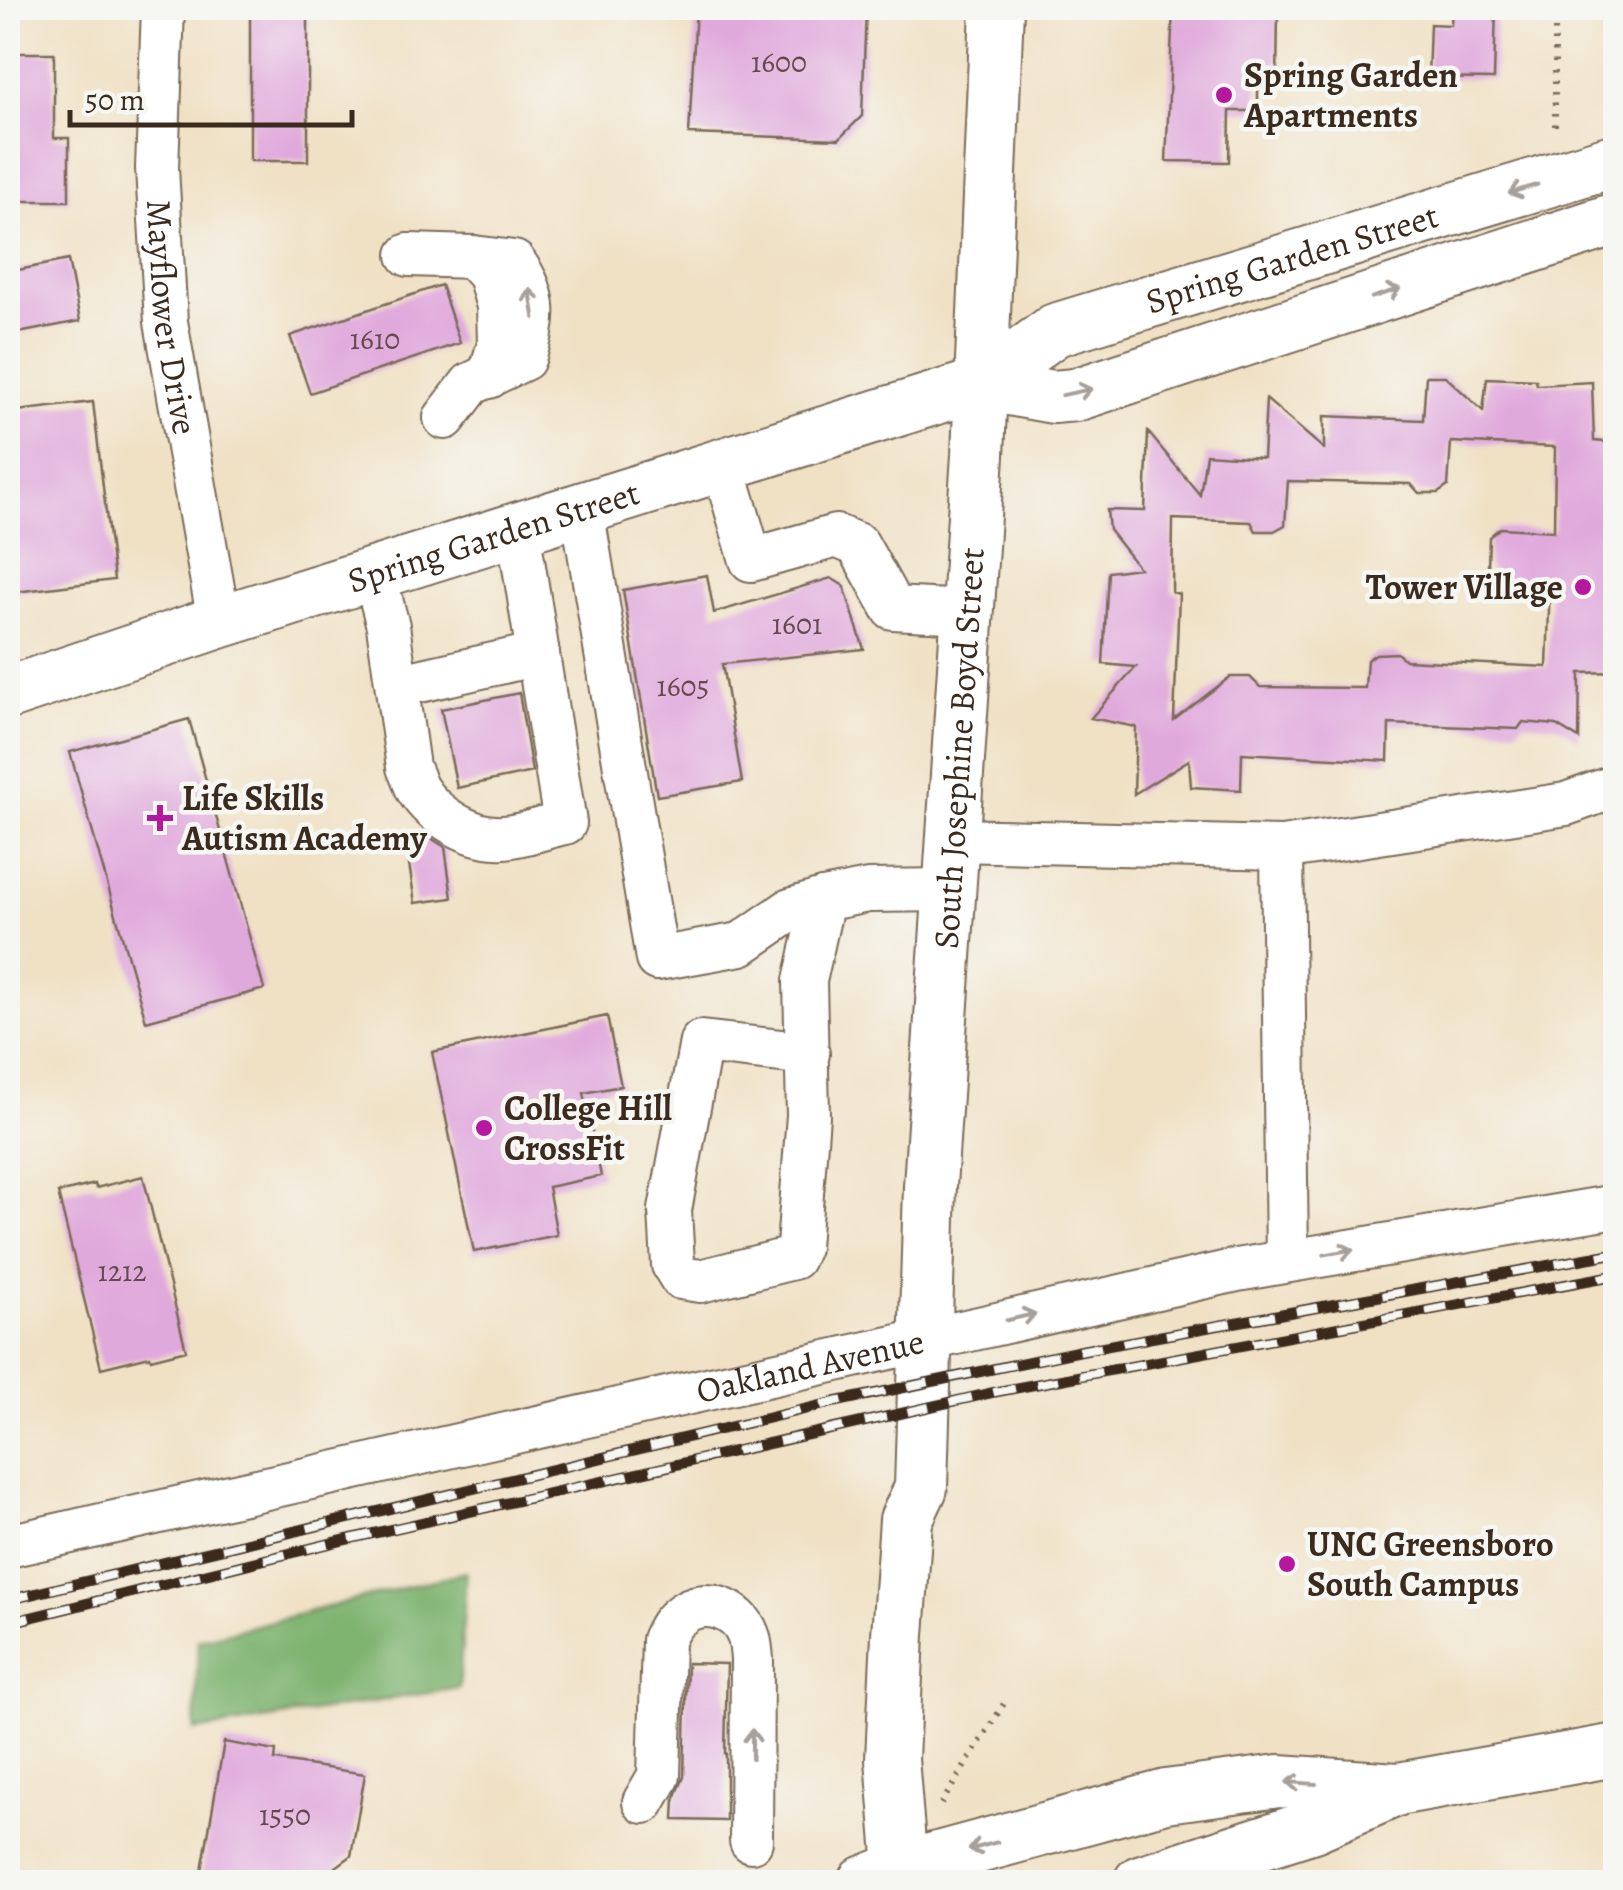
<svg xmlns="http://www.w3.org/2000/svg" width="1623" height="1890" font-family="Alegreya,serif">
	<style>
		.forest { fill: #7eb370; stroke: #5c6e47; stroke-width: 2.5 }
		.building { fill: #e0a9dc; fill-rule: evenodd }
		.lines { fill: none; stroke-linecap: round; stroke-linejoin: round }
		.minor-casing { stroke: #7a6a58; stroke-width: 46 }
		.major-casing { stroke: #7a6a58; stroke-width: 56 }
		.path { stroke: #7a6a58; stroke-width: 6; stroke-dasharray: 2.5 8; stroke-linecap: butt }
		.minor { stroke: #fff; stroke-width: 42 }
		.major { stroke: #fff; stroke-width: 52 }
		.rail-casing { stroke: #3b2a1e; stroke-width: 11 }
		.rail { stroke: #f6f6f2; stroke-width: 8; stroke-dasharray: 22; stroke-linecap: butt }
		.oneway { stroke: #a79f9a }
		.poi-dot { fill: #b5179e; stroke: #f6f6f2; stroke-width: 4 }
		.labels { text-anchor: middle; stroke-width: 9; stroke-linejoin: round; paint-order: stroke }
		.number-label { font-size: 30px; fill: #644a4e }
		.poi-label { font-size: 35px; font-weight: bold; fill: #3b2a1e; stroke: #f6f6f2; text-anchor: start }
		.street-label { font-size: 35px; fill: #3b2a1e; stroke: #f6f6f2 }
	</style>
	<rect width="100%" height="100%" fill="#f6f6f2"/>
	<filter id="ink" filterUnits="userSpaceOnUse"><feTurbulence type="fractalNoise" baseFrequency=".01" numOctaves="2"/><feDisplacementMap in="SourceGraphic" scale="20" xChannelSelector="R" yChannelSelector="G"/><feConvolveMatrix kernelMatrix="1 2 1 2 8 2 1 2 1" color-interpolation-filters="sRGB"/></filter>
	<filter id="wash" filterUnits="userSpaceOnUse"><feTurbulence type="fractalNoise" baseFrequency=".0048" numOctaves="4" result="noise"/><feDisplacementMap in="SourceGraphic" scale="40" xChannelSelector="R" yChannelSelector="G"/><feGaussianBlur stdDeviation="2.25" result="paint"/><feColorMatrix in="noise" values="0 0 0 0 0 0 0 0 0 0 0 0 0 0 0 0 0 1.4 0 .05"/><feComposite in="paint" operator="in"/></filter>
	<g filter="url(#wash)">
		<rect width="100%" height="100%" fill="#f0e1c5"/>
		<path class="forest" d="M466 1572 459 1688 195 1731 198 1640Z"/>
		<g id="blocks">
			<path class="building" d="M250 8H308V161H250Z
				M696 8H866L862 116 839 139 689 134Z
				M1192 8H1260V10L1278 11 1277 82H1258V111H1230L1229 162 1166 161 1173 9 1192 10Z
				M1452 8H1496L1494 79 1428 78 1430 24 1451 25Z
				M8 53H54V138H69V201H8Z
				M68 260 80 321 8 335V272Z
				M441 285 460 343 310 393 290 336Z
				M1426 376H1445L1483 411 1487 378 1536 380 1537 385 1592 382 1594 441 1616 443 1615 672 1580 673 1579 739 1556 725 1523 722 1518 729 1389 724 1388 761 1242 753 1241 790 1191 787 1189 760 1134 794 1136 727 1091 718 1136 667 1103 664 1108 572 1139 568 1109 530 1107 510 1145 511 1148 432 1200 495 1206 454 1263 458 1266 399 1324 449V416L1423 420ZM1451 442 1555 447 1554 531 1500 528 1489 537 1488 567 1498 582H1550L1547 667 1405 660 1397 653 1376 654 1367 660 1365 688 1260 687 1250 677H1230L1174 720 1179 594 1172 592 1173 519 1251 522 1256 531H1274L1285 525 1288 481 1411 484 1419 493H1438L1448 486Z
				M93 402 114 580 15 592 8 525V412Z
				M707 575 714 613 831 578 844 586 864 649 722 664 742 782 657 796 623 590Z
				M519 693 532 772 457 788 441 709Z
				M189 719 264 989 146 1021 70 752Z
				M426 835 445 847 452 898 415 903 405 838Z
				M607 1016 621 1086 584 1093 601 1176 548 1187 557 1235 474 1252 432 1052Z
				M143 1176 186 1350 151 1359 150 1356 101 1368 58 1193 95 1184 96 1188Z
				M687 1663 727 1664 725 1754H726V1821L674 1820 675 1798 684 1777Z
				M224 1742 276 1751 275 1760 365 1774 351 1856 336 1867 346 1882H200Z"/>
		</g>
	</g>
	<g filter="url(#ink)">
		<use href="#blocks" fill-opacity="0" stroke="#7a6a58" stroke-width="2.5"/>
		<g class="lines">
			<defs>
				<g id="minor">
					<path id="s1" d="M163 8 157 168 166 322 219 622"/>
					<path d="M409 255 473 257 514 262C540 297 536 320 524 359L471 384 445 418"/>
					<path d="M473 257 489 275 498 306 499 344 489 377"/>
					<path d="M723 465 751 560 836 536 858 545 893 608 966 612"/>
					<path d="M582 509 657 959 741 944 790 910 823 900 868 891 948 890"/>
					<path d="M374 573 388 626 408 767C411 774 414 782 417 789 434 816 471 839 503 837 523 836 545 827 565 823L518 529"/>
					<path d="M397 686 538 654"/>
					<path d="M952 840 1282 848"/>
					<path d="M808 1054 701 1042 670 1210 673 1265 681 1278 700 1281 793 1258 798 1247 808 1115 805 981 823 900"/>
					<path d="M1287 1261 1282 848 1566 804 1616 786"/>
					<path id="s2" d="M8 1546 1237 1270 1616 1206"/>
					<path d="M644 1802 659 1776 663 1640C668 1629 672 1621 682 1614 704 1597 739 1609 748 1635 751 1642 751 1651 752 1659L751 1841"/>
				</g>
				<g id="major">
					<path d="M981 384 1053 397 1075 395 1616 219"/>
					<path id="s3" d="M8 693 219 622 981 384 1055 330 1616 160"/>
					<path id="s4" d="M901 1868 892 1759 898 1635 906 1520 921 1488 930 1186 978 455 997 8"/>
					<path d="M865 1882 901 1868 1166 1796 1279 1781 1398 1789"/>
					<path d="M1140 1882 1313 1826 1398 1789 1616 1750"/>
				</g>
			</defs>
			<use href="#minor" class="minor-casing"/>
			<use href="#major" class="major-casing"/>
			<path class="path" d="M1555 8V133
				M941 1804 1005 1702"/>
			<use href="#minor" class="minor"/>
			<use href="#major" class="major"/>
			<defs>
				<path id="rail" d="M8 1600 835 1402 1084 1350 1616 1253
					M8 1623 340 1541 995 1392 1616 1275"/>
			</defs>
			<use href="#rail" class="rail-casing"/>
			<use href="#rail" class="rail"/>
		</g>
		<defs><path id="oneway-shaft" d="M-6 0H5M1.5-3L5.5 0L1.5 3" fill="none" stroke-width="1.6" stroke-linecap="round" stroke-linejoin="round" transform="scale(2.5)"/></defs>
		<g class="oneway">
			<use href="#oneway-shaft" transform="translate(1523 189) rotate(163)"/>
			<use href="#oneway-shaft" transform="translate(1386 293) rotate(-18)"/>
			<use href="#oneway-shaft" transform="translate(532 303) rotate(-99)"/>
			<use href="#oneway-shaft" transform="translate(1077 392) rotate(-12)"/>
			<use href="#oneway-shaft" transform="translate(1339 1252) rotate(-10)"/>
			<use href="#oneway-shaft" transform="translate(1021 1317) rotate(-13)"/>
			<use href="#oneway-shaft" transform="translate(752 1744) rotate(-90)"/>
			<use href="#oneway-shaft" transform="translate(1301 1783) rotate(-176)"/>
			<use href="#oneway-shaft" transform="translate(983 1846) rotate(165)"/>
		</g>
	</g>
	<g class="poi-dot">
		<circle cx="1224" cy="95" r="10"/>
		<circle cx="1583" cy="587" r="10"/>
		<path d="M155 803h10v10h10v10h-10v10h-10v-10h-10v-10h10z"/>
		<circle cx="484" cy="1128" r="10"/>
		<circle cx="1287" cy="1564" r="10"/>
	</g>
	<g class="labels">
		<g class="number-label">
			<text x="779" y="72">1600</text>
			<text x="375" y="349">1610</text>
			<text x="797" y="634">1601</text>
			<text x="683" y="696">1605</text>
			<text x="122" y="1281">1212</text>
			<text x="285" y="1825">1550</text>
		</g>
		<g class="poi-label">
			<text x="1244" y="87">Spring Garden<tspan x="1244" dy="40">Apartments</tspan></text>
			<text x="1563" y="599" text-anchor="end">Tower Village</text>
			<text x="182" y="810">Life Skills<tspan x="182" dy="40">Autism Academy</tspan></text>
			<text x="504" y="1120">College Hill<tspan x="504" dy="40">CrossFit</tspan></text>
			<text x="1307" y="1556">UNC Greensboro<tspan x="1307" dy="40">South Campus</tspan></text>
		</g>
		<g class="street-label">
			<text dy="12" stroke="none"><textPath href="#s3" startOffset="1360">Spring Garden Street</textPath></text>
			<text dy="12" stroke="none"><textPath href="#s1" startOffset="310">Mayflower Drive</textPath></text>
			<text dy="12" stroke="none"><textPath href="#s3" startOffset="510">Spring Garden Street</textPath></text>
			<text dy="12" stroke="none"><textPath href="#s4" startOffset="1125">South Josephine Boyd Street</textPath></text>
			<text dy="12" stroke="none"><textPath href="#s2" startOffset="822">Oakland Avenue</textPath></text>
		</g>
	</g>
	<rect width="1623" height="1890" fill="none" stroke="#f6f6f2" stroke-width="40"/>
	<path d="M70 110v15h282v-15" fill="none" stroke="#3b2a1e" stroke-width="5"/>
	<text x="85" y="110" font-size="30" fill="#3b2a1e" stroke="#f6f6f2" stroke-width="8" paint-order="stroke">50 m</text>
</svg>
